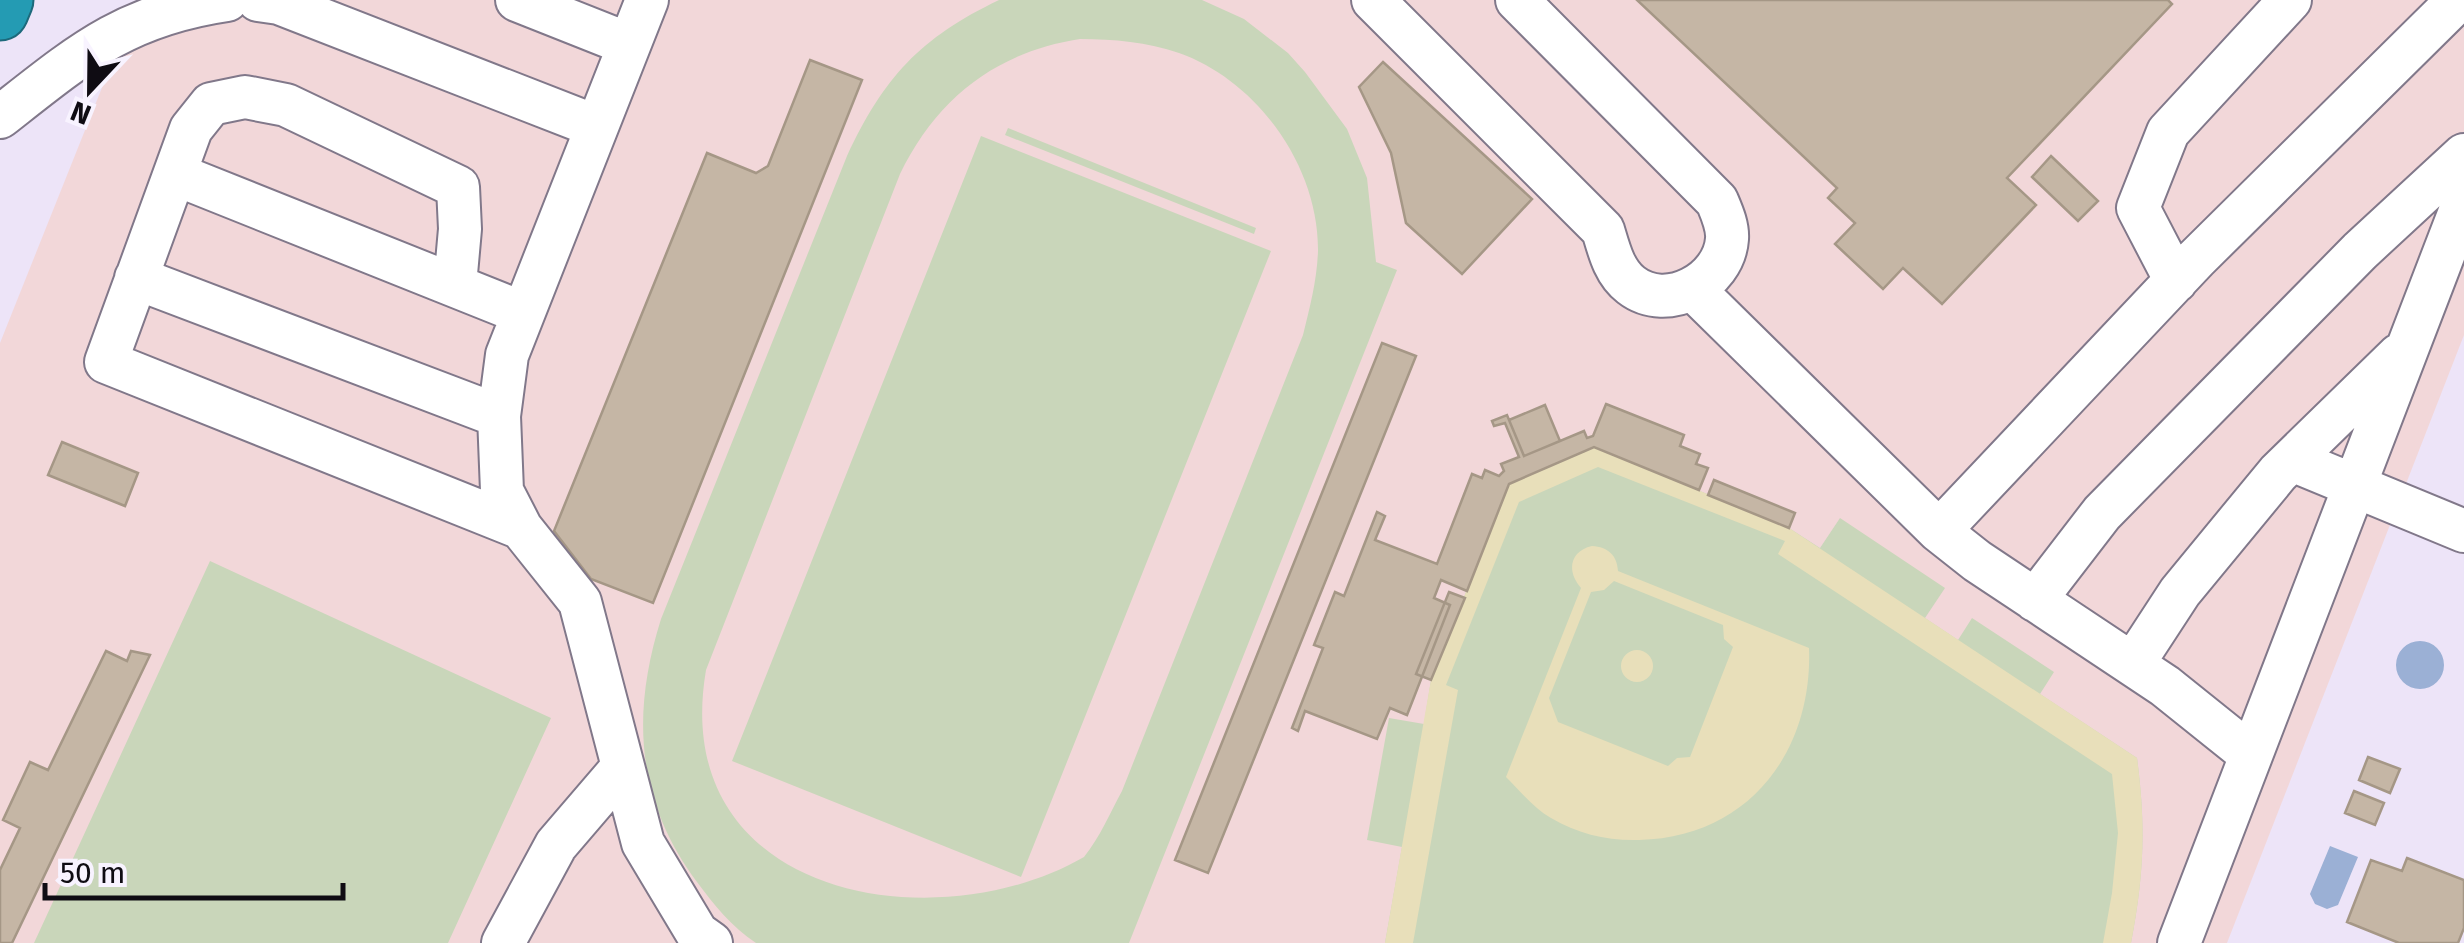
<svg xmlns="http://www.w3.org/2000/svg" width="2464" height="943" font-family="'Fira Sans',sans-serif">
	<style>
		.education { fill: #f2d7d9 }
		.green { fill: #c9d6ba; fill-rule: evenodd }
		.sand { fill: #e8dfba; fill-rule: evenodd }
		.water { fill: #9bb0d5 }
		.building { fill: #c5b6a5; stroke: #a59786; stroke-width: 2.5 }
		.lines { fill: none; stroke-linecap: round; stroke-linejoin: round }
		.minor-casing { stroke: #81788a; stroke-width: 46 }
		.highway-casing { stroke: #1d697b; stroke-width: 59 }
		.minor { stroke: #fff; stroke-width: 42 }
		.highway { stroke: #249bb3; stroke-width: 55 }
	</style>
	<rect width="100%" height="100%" fill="#ede4f8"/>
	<path class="education" d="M137 0H2464V335L2227 943H0V343Z"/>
	<path class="green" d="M999 0H1202L1244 19 1288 53 1305 72 1347 129 1367 178 1376 262 1397 270 1129 943H756C732 927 714 905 697 882 636 800 631 715 661 619L847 156C884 77 920 38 999 0ZM1080 39C1114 39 1147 42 1179 53 1258 81 1319 167 1318 251 1317 280 1310 307 1303 335L1122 791C1110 813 1100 837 1084 857 935 943 667 898 706 670L900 174C937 98 996 52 1080 39Z
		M1008 128 1256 228 1254 234 1005 135Z
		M981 136 1271 251 1021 877 732 761Z
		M1594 447 1789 528 1820 548 1840 518 1945 588 1925 618 1958 640 1972 618 2054 672 2040 694 2137 758C2146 827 2144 875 2131 943H1385L1402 847 1367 840 1389 718 1424 724 1431 680 1509 484Z
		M210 561 551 718 448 943H34Z"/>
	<path class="sand" d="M1594 447 1789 528 2137 758C2146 827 2144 875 2131 943H2103L2112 893 2118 833 2112 774 1778 554 1785 541 1598 467 1519 502 1446 685 1458 690 1413 943H1385L1431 680 1509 484Z
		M1592 546C1608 547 1617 555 1618 571L1809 648C1813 753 1747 838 1639 840 1608 841 1578 834 1551 818 1534 808 1520 791 1506 777L1581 588C1566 571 1570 551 1592 546ZM1614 581 1723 625 1724 639 1733 647 1690 757 1677 758 1668 766 1558 722 1549 698 1591 592 1604 590Z
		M1621 666a16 16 0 1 1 32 0a16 16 0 1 1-32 0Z"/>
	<path class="water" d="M2396 665a24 24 0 1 1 48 0a24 24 0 1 1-48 0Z
		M2330 846 2358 857 2338 905 2327 909 2315 904 2310 894Z"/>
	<path class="building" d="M1637 0H2168L2172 4 2007 178 2036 205 1942 304 1903 268 1883 289 1835 244 1855 223 1828 198 1837 188Z
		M810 60 862 80 653 603 591 579 554 531 707 153 756 173 768 166Z
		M1383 62 1532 199 1462 274 1406 223 1391 153 1359 87Z
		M2051 156 2098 201 2078 221 2032 177Z
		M1382 343 1416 356 1208 873 1175 860Z
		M1606 404 1684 435 1680 446 1700 454 1696 464 1708 468 1699 490 1594 447 1509 484 1467 591 1441 580 1434 598 1450 605 1407 715 1390 708 1377 739 1305 711 1298 731 1292 728 1323 648 1314 645 1335 592 1344 596 1377 512 1385 516 1375 540 1437 564 1472 474 1482 478 1485 470 1499 476 1504 471 1501 464 1519 457 1505 423 1494 426 1492 421 1507 415 1524 456 1584 431 1587 438 1593 436Z
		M1545 405 1560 441 1524 456 1509 420Z
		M62 442 138 473 125 506 48 475Z
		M1714 480 1795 513 1789 528 1708 495Z
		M1449 592 1465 598 1431 680 1416 674Z
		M106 651 127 661 131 651 150 655 12 943H0V870L20 828 3 820 30 762 48 770Z
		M2368 757 2400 769 2390 793 2359 780Z
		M2354 791 2384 803 2375 825 2345 813Z
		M2407 858 2464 880V928L2458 943H2399L2347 922 2371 860 2402 871Z"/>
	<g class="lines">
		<defs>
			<path id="minor" d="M258 0 279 3 595 126
				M517 0 628 44
				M647 0 507 355 499 416 502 491 521 528 580 602 643 843 697 933 711 943
				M1373 0 1603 230C1609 250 1614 272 1631 285 1667 313 1724 282 1727 239 1728 226 1722 213 1717 201L1517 0
				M0 117C79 55 124 15 227 0
				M175 174 523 313
				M136 278 499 416
				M2176 281 2138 208 2168 132 2290 0
				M455 285 460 229 458 187 286 105 245 97 211 104 191 129 106 362 521 528
				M1693 289 1939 531 1977 561 2165 686 2251 755
				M2292 460 2464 531
				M1939 531 2196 259 2458 0
				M2035 600 2102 513 2360 251 2464 155
				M2133 664 2180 592 2278 473 2399 355
				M503 943 556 845 622 768
				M2179 943 2464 201"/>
			<path id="highway" d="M0 12 5 0"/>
		</defs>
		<use href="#minor" class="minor-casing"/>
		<use href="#highway" class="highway-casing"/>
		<use href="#minor" class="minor"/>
		<use href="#highway" class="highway"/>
	</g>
	<g transform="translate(90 90) rotate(202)" stroke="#f8f3ff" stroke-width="8" paint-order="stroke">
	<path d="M0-8L18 38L0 25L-18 38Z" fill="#0f0c13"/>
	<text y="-15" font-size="28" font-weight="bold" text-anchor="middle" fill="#0f0c13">N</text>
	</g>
	<path d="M45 883v15h298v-15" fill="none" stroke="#0f0c13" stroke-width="5"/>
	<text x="60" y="883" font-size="30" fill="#0f0c13" stroke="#f8f3ff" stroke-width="8" paint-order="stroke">50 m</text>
</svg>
